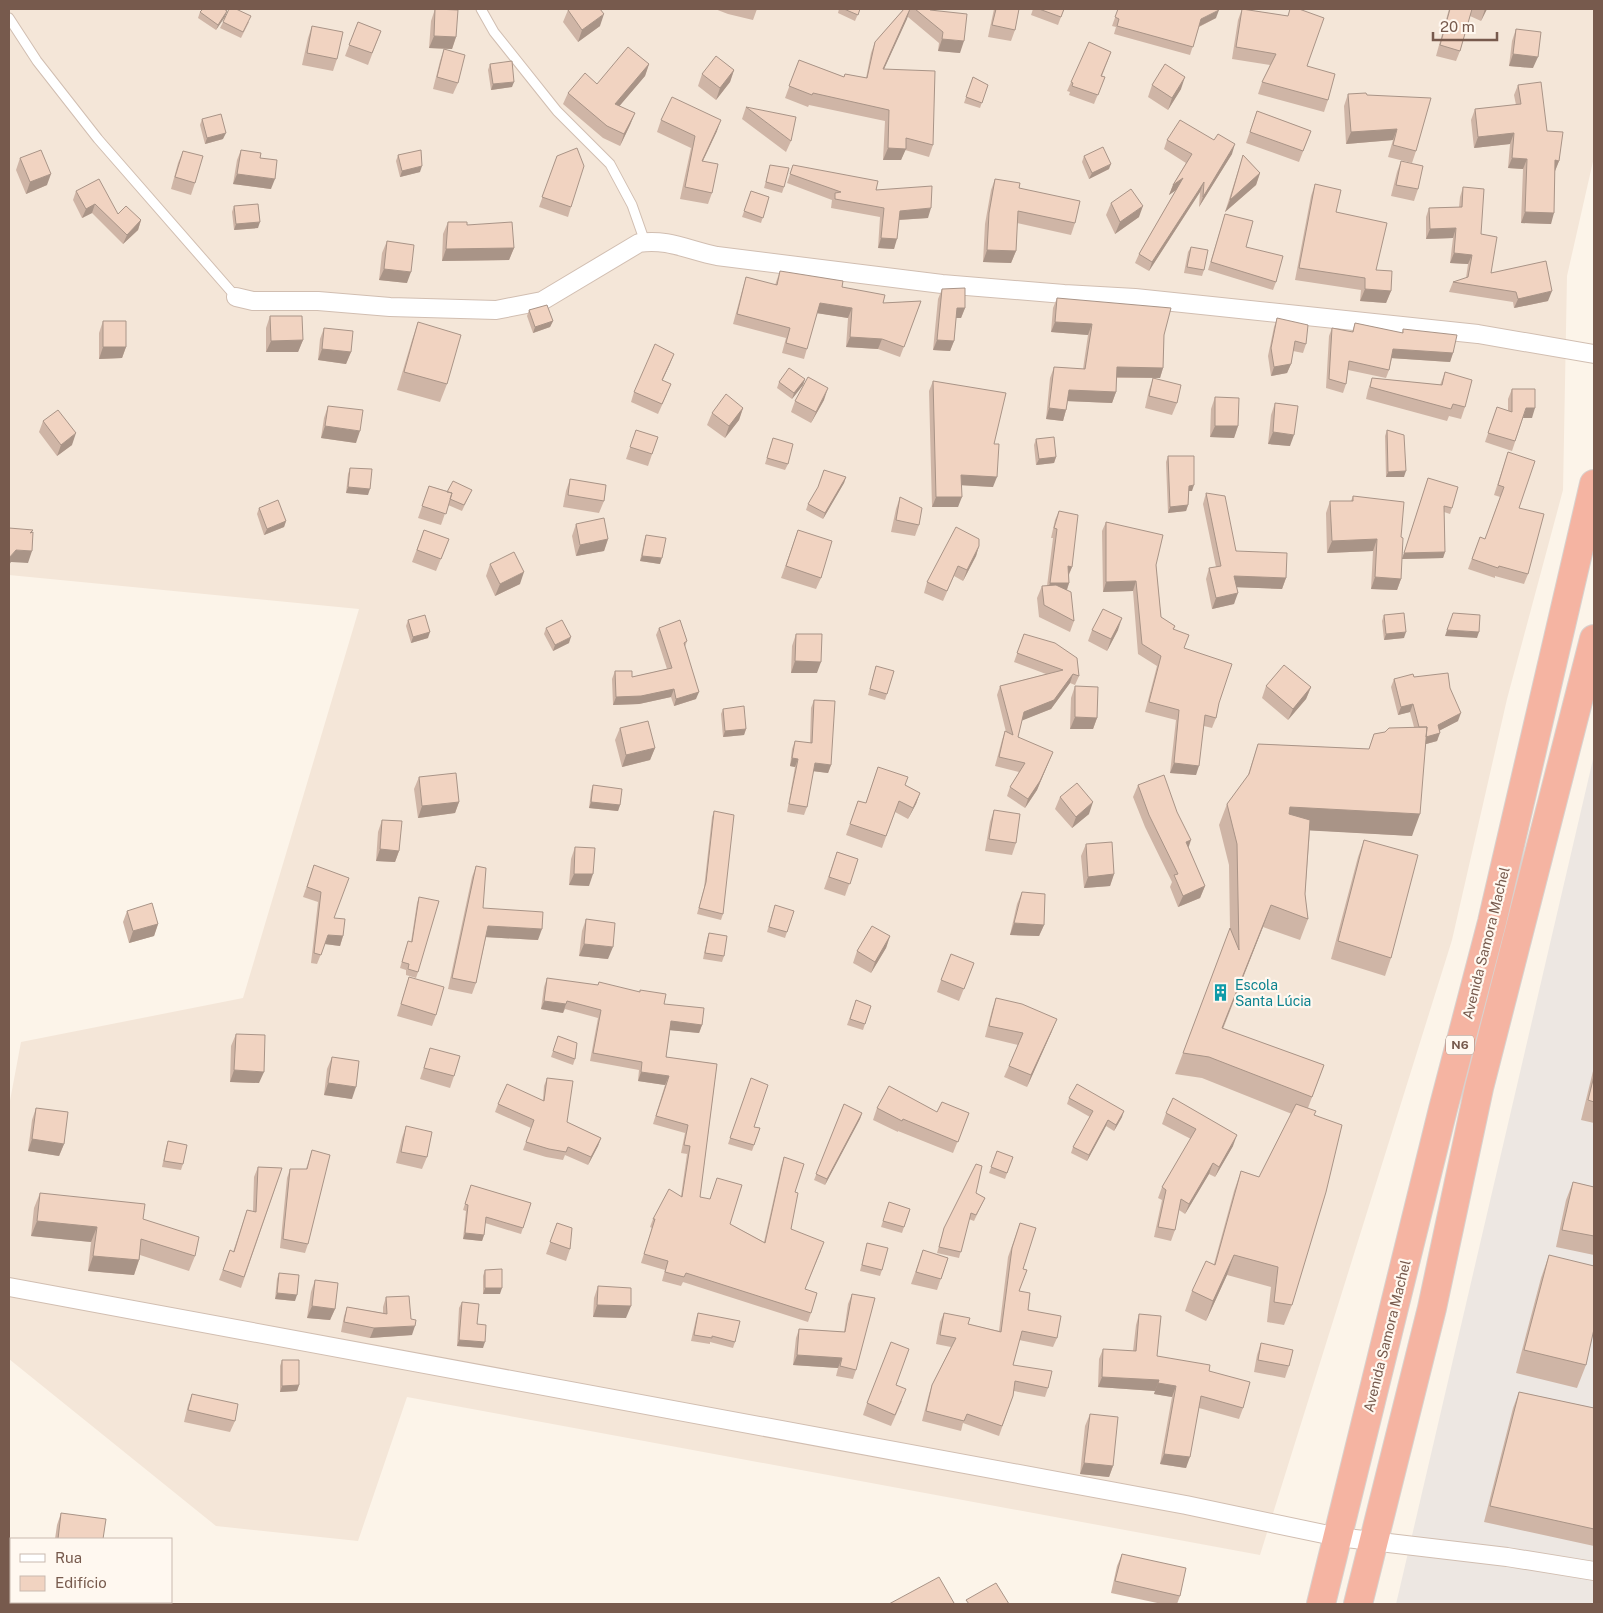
<svg xmlns="http://www.w3.org/2000/svg" width="1603" height="1613" font-family="'Public Sans',sans-serif">
	<style>
		.residential { fill: #f4e6d8 }
		.industrial { fill: #ede7e2 }
		.lines { fill: none; stroke-linecap: round; stroke-linejoin: round }
		.lane-casing { stroke: #d1beb1; stroke-width: 11 }
		.street-casing { stroke: #d1beb1; stroke-width: 20 }
		.highway-casing { stroke: #d9d1cd; stroke-width: 30 }
		.lane { stroke: #fff; stroke-width: 9 }
		.street { stroke: #fff; stroke-width: 18 }
		.highway { stroke: #f5b4a2; stroke-width: 28 }
		.wall { fill: #cfb5a6 }
		.shaded-wall { fill: #a99487 }
		.building { fill: #f1d3c1; stroke: #a99487 }
		.labels { text-anchor: middle; stroke-width: 4.5; stroke-linejoin: round; paint-order: stroke }
		.shield { fill: #fff8f0; stroke: #a0897e; stroke-width: 1 }
		.shield-label { font-size: 12px; font-weight: bold; fill: #775a4d }
		.street-label { font-size: 14px; fill: #775a4d; stroke: #fff8f0 }
		.culture-label { font-size: 14px; fill: #0d838f; stroke: #fff8f0; text-anchor: start }
	</style>
	<rect width="100%" height="100%" fill="#fcf4e9"/>
	<path class="residential" d="M9 9H1594V157L1567 276 1563 490 1507 699 1452 940 1260 1555 407 1397 358 1541 216 1526 9 1359V1106L21 1042 243 998 359 609 9 575Z"/>
	<path class="industrial" d="M1594 755V1604H1396L1397 1600Z"/>
	<g class="lines">
		<defs>
			<path id="lane" d="M481 9 494 32 557 111 610 164 632 205 645 242
				M9 18 37 61 98 139 236 297"/>
			<path id="street" d="M236 297 253 301H318L390 307 496 310 542 301 639 243C666 238 691 251 717 256L942 284 1064 294 1135 298 1478 334 1594 354
				M9 1287 1186 1505 1338 1537 1507 1557 1594 1571"/>
			<path id="highway" d="M1321 1604 1443 1109 1492 922 1594 484
				M1358 1604 1432 1308 1479 1088 1594 639"/>
		</defs>
		<use href="#lane" class="lane-casing"/>
		<use href="#street" class="street-casing"/>
		<use href="#highway" class="highway-casing"/>
		<use href="#lane" class="lane"/>
		<use href="#street" class="street"/>
		<use href="#highway" class="highway"/>
	</g>
	<path class="wall" d="M435 9 456 37 452 49 429 48 431 21Z
		M715 9H757L753 20 728 14Z
		M839 9H860L855 21 838 13Z
		M904 9H937L936 10 960 53 938 51 939 43 908 17V16L884 69 933 145 929 157 905 150 901 160H883L885 121 809 105 808 107 785 98 799 60 844 77 845 74 866 78 871 53 875 42Z
		M994 9H1019L1015 30 1011 41 988 37Z
		M1033 9H1064L1058 25 1031 15Z
		M1118 9 1216 18 1199 27 1190 55 1114 34 1116 27 1112 26Z
		M1242 9 1288 16 1307 66 1328 100 1324 112 1258 94 1262 82 1270 65 1232 59 1238 20Z
		M1449 9H1487L1481 21 1470 16 1460 51 1456 61 1436 56Z
		M568 10 600 26 578 42 563 22Z
		M227 11 216 30 198 18 200 12Z
		M223 22H249L241 38 220 28Z
		M358 22 381 31 368 65 345 56Z
		M312 26 337 59 333 71 302 65 308 38Z
		M1516 29 1533 68 1509 66 1512 41Z
		M444 49 458 83 453 94 433 89 440 61Z
		M1111 52 1102 76 1105 77 1094 104 1069 95 1070 92 1067 91 1071 82Z
		M490 64 512 87 491 90 488 70Z
		M649 64 645 76 619 106 635 113 630 125 620 146 603 138 563 104 568 93 597 84Z
		M734 70 730 82 716 100 698 86 702 74Z
		M973 77 988 85 980 108 964 103Z
		M1152 85 1181 89 1168 110 1148 97Z
		M1518 85 1547 131 1559 161 1555 171 1551 224 1521 223 1523 169 1508 168 1510 144 1474 148 1471 120 1475 109 1516 105 1514 95Z
		M1348 94 1367 95 1416 151 1412 163 1388 157 1393 140 1346 144 1344 106Z
		M746 107 791 141 786 152 742 119Z
		M1257 111 1311 131 1299 162 1246 143Z
		M202 119 223 139 205 144 200 125Z
		M661 120 717 131 703 161 712 193 708 204 680 199 691 148 657 132Z
		M1167 140 1232 154 1199 207 1200 192 1149 271 1135 263 1139 254 1176 190 1169 195 1173 185 1186 163 1164 149Z
		M241 150 271 189 233 184 237 160Z
		M183 151 195 183 191 195 171 189 178 163Z
		M398 155 420 172 400 177 396 161Z
		M1243 155 1260 173 1256 185 1225 212Z
		M557 156 571 207 568 217 539 207Z
		M1084 156 1109 169 1089 179 1082 162Z
		M20 158 47 185 26 194 16 170Z
		M1401 161 1418 189 1414 201 1391 196 1397 172Z
		M770 165 784 187 782 193 764 188Z
		M793 165 876 190 928 218 899 220 894 249 878 248 880 217 831 208 832 200 787 183Z
		M995 179 1019 188 1075 223 1071 235 1017 223 1016 251 1011 263 983 262 985 224 991 190Z
		M1315 184 1336 212 1391 291 1386 303 1360 301 1361 290 1295 280 1311 196Z
		M1463 187 1481 234 1491 273 1548 301 1514 308 1513 302 1449 292 1453 282 1466 278 1468 264 1450 263 1453 238 1426 239V217L1429 208 1459 207 1460 197Z
		M76 191 118 214 141 220 138 230 123 244 92 213 82 218 73 200Z
		M751 191 769 197 761 223 742 217Z
		M1111 203 1139 217 1115 234 1106 215Z
		M234 206 258 228 234 230 232 212Z
		M1225 214 1246 247 1276 282 1273 290 1208 270Z
		M448 222 467 225 514 248 509 260 442 261 443 234Z
		M387 241 407 283 379 280 382 253Z
		M1191 247 1204 270 1202 276 1184 273 1188 252Z
		M780 271 842 287 883 303 921 301 900 357 878 349 846 347 848 318 817 313 804 359 782 353 786 338 733 324 743 287 746 277 775 285Z
		M942 289 965 308 961 318H956L954 341 950 351 933 350 938 299Z
		M1057 298 1164 335 1163 368 1160 378H1116V392L1112 403 1068 401 1066 410 1063 421 1046 419 1050 378 1054 367 1083 369 1088 335 1051 332 1053 308Z
		M529 310 553 321 550 327 533 333 527 316Z
		M270 316 303 340 298 352H266V328Z
		M1277 318 1306 344 1303 353 1293 351 1291 364 1287 373 1271 376 1268 356 1274 327Z
		M103 321 126 347 122 358 99 359V333Z
		M418 322 447 384 440 402 397 390 412 340Z
		M1355 323 1402 333 1403 329 1453 353 1450 362 1392 358 1389 370 1386 378 1348 370 1346 384 1343 393 1326 388 1329 336 1332 328 1352 332Z
		M324 328 351 352 346 364 318 360 320 339Z
		M670 364 662 380 667 394 658 414 631 402 634 392Z
		M1445 372 1465 407 1461 419 1449 416 1447 421 1366 399 1368 390 1372 378 1440 385Z
		M1153 378 1177 403 1172 415 1145 408 1149 390Z
		M805 379 803 385 792 399 777 388 779 382Z
		M933 381 994 444 993 487 961 485 958 507H932L929 391Z
		M1512 389 1532 418H1523L1512 451 1485 442 1497 407 1508 411V399Z
		M1215 397 1238 426 1234 438 1210 437 1211 409Z
		M824 400 811 423 791 412 795 401Z
		M1275 403 1290 446 1268 444 1271 415Z
		M328 406 356 443 321 438 324 418Z
		M743 408 739 420 725 438 707 425 712 413Z
		M43 421 72 445 57 456 39 432Z
		M636 430 658 437 648 466 626 459Z
		M1387 430 1404 477H1386L1385 436Z
		M1036 439 1056 457 1054 463 1036 465 1034 445Z
		M771 444 788 464 785 470 765 464Z
		M1508 452 1519 508 1528 574 1524 584 1495 576V578L1468 569 1480 537 1485 539 1500 497 1494 495Z
		M1168 456 1192 491H1189L1188 505 1186 511 1168 513 1166 462Z
		M350 468 368 495 346 493 348 474Z
		M846 477 844 483 823 519 806 510 808 504Z
		M1428 478 1452 508 1450 514 1444 512 1445 552 1443 558 1402 559Z
		M570 479 604 501 599 513 563 507 566 491Z
		M429 486 447 491 469 496 462 511 448 505 441 525 418 518Z
		M1206 493 1236 551 1286 578 1282 589 1237 587 1234 604 1212 609 1206 579 1209 568 1216 567 1203 504Z
		M1353 496 1401 537V579L1397 590 1371 589 1373 551 1327 553 1326 513 1330 501H1351Z
		M900 497 919 525 915 536 891 532 896 509Z
		M259 508 286 521 284 527 264 535 257 514Z
		M1059 511 1072 567 1069 575V583L1067 590 1074 621 1070 632 1039 617 1037 598 1042 586H1047L1053 538H1051L1055 520Z
		M1106 522 1156 565 1161 617 1175 626 1174 629 1184 648 1219 703 1216 718 1212 728 1204 726 1196 775 1170 773 1176 720 1145 712 1157 666 1138 654 1133 591 1103 592 1102 531Z
		M576 524 608 539 604 551 576 556 572 536Z
		M424 530 449 539 436 571 412 562Z
		M798 530 821 578 816 589 781 578Z
		M646 535 660 564 640 561 644 541Z
		M979 546 976 556 963 581 954 576 943 601 924 593 927 582Z
		M490 564 520 584 495 596 486 576Z
		M1384 615 1404 638 1384 640 1382 621Z
		M408 620 428 638 411 643 406 626Z
		M546 628 569 643 553 651 544 634Z
		M659 628 687 641 685 647 696 699 674 706 671 697 639 704 613 705 612 679 615 671 632 677 667 669 656 635Z
		M1092 630H1118L1107 651 1088 641Z
		M796 634 817 673H791L792 646Z
		M1024 634 1079 676 1075 685 1070 683 1051 709 1022 720 1018 737 1049 761 1037 790 1025 808 1007 796 1010 787 1019 772 995 766 1002 740 1005 731 1006 732 997 695 1000 686 1046 674 1014 662Z
		M876 666 887 694 885 700 868 695Z
		M1414 677 1450 688 1458 721 1440 730 1437 741 1426 744 1412 836 1310 830 1305 894 1308 919 1300 940 1263 927 1223 1029 1324 1065 1308 1108 1314 1115 1292 1305 1284 1325 1267 1322 1271 1287 1227 1275 1206 1321 1185 1311 1192 1291 1214 1264 1234 1191 1241 1171 1259 1177 1292 1114 1202 1078 1175 1074 1230 929 1229 865 1219 825 1227 804 1247 778 1258 744 1369 749 1374 734 1414 727 1410 712 1398 715 1391 687 1394 679Z
		M1075 686 1097 718 1093 729H1070L1071 698Z
		M1266 686 1311 687 1306 699 1288 720 1262 698Z
		M814 700 831 765 828 773 813 771 807 807 804 815 787 812 795 767 790 766 792 749 795 741 810 743 811 708Z
		M723 709 746 729 744 735 723 737 721 714Z
		M620 728 655 748 650 760 622 767 615 740Z
		M878 767 905 785 920 793 916 804 908 819 895 812 882 848 846 835 858 801 866 803Z
		M419 777 459 802 455 813 418 818 414 789Z
		M593 785 620 805 618 811 589 808 591 791Z
		M1138 785 1188 847 1205 886 1200 898 1178 907 1170 887 1172 882 1145 827 1133 797Z
		M1060 797 1089 814 1072 828 1055 809Z
		M994 810 1016 843 1012 855 985 851 990 822Z
		M714 811 723 914 721 920 697 914 704 888 712 817Z
		M382 820 399 851 395 862 376 861 378 832Z
		M1364 840 1391 958 1385 976 1331 959 1358 857Z
		M1086 844 1114 874 1110 886 1084 888 1081 856Z
		M575 847 589 886 569 885 571 859Z
		M837 852 858 859 845 896 824 889Z
		M314 865 334 918 343 936 340 946 325 944 317 964 311 963 318 902 303 897Z
		M476 866 483 908 538 940 486 937 476 983 472 994 448 989 472 877Z
		M1022 892 1044 925 1039 936 1010 935 1017 904Z
		M419 897 418 972 416 978 406 975V970L400 968 406 947 411 942 417 903Z
		M127 911 158 924 154 936 129 943 123 922Z
		M773 911 787 932 785 938 767 932Z
		M586 919 608 959 579 956 582 931Z
		M709 933 724 956 722 962 703 959 707 939Z
		M890 936 886 948 871 973 853 963 857 951Z
		M974 963 959 1001 937 992 941 980Z
		M409 977 436 1015 432 1026 397 1016Z
		M547 978 664 1004 702 1025 699 1033 670 1030 666 1057 717 1064 700 1197 730 1224 764 1242 781 1166 784 1157 795 1192 791 1229 821 1251 805 1289 811 1313 808 1322 683 1282 681 1286 662 1281 665 1270 641 1263 652 1228 650 1227 653 1219 681 1196 687 1154 681 1153 685 1133 653 1124 665 1085 638 1081 639 1070 590 1061 598 1018 565 1009 563 1013 541 1009 544 987Z
		M996 998 1052 1031 1027 1087 1004 1077 1018 1045 985 1037 992 1010Z
		M856 1000 871 1006 863 1030 847 1025Z
		M236 1034 259 1083 230 1082 231 1046Z
		M558 1036 575 1059 573 1065 551 1057Z
		M430 1048 454 1076 450 1088 420 1079Z
		M332 1057 352 1099 324 1095 327 1069Z
		M1594 1067V1123L1581 1120Z
		M547 1078 567 1122 601 1138 598 1146 588 1165 565 1155 563 1160 546 1157 523 1150 531 1128 495 1112 498 1104 543 1100 544 1086Z
		M751 1078 754 1127 760 1128 752 1151 728 1144Z
		M1069 1098 1122 1117 1114 1131 1106 1126 1087 1161 1071 1153 1073 1147 1090 1117 1067 1104Z
		M844 1104 862 1113 860 1119 825 1185 814 1180Z
		M36 1108 64 1144 59 1156 28 1151 32 1120Z
		M877 1108 937 1112 969 1113 953 1153 898 1131V1132L873 1120Z
		M1166 1113 1233 1146 1215 1177 1209 1174 1185 1214 1179 1210 1175 1230 1171 1241 1154 1237 1162 1200 1158 1198 1162 1187 1191 1139 1162 1124Z
		M406 1126 427 1157 422 1169 396 1163 402 1138Z
		M168 1141 183 1164 181 1170 162 1167 166 1147Z
		M312 1150 308 1244 305 1253 280 1248 287 1178 290 1169H306Z
		M997 1151 1013 1157 1005 1179 989 1173Z
		M258 1167 282 1168 241 1288 219 1280 230 1250 233 1252 247 1210 253 1211 254 1177Z
		M1573 1182 1594 1187V1255L1556 1247 1566 1200Z
		M471 1185 531 1203 521 1234 485 1223 484 1235 482 1241 463 1239 466 1211 463 1210Z
		M40 1193 143 1219 195 1256 189 1271 140 1255 139 1260 134 1275 88 1271 91 1242 31 1236 34 1208Z
		M976 1193 985 1198 974 1221 969 1219 959 1258 937 1253 944 1228Z
		M889 1202 910 1209 902 1233 881 1227Z
		M557 1223 570 1249 566 1261 546 1254Z
		M1020 1223 1023 1269 1019 1291 1028 1310 1057 1338 1053 1347 1019 1340 1013 1365 1048 1388 1045 1397 1014 1391 1013 1396 999 1436 963 1423 961 1431 922 1421 929 1394 932 1385 951 1347 936 1344 940 1322 944 1313 968 1324 999 1331 1008 1257Z
		M867 1243 882 1270 880 1276 860 1271Z
		M923 1250 948 1258 937 1290 911 1284Z
		M1549 1255 1586 1365 1577 1388 1516 1373 1541 1278Z
		M485 1270 500 1294H483V1276Z
		M279 1273 295 1301 275 1299 277 1279Z
		M315 1280 335 1309 330 1320 307 1318 311 1292Z
		M598 1286 626 1318 593 1317 594 1298Z
		M852 1294 856 1370 853 1379 836 1376 838 1368 793 1365 796 1338 799 1329 844 1332 848 1304Z
		M386 1297 412 1335 370 1338 341 1332 344 1316 347 1307 383 1313V1307Z
		M462 1302 477 1324 483 1348 457 1346 459 1308Z
		M698 1313 735 1342 733 1348 710 1342V1344L691 1341 696 1319Z
		M1139 1314 1157 1356 1209 1371 1243 1408 1239 1419 1199 1408 1186 1468 1160 1464 1172 1397 1154 1394 1155 1391 1098 1387 1099 1359 1103 1349 1133 1351 1136 1325Z
		M1261 1343 1289 1366 1285 1378 1254 1372 1257 1355Z
		M282 1360 299 1385 297 1391 280 1392V1366Z
		M1519 1392 1594 1408V1546L1484 1522 1513 1408Z
		M192 1394 235 1421 230 1432 184 1422 188 1405Z
		M902 1401 891 1426 863 1415 867 1403Z
		M1090 1414 1113 1466 1109 1477 1080 1474 1085 1426Z
		M61 1513 103 1539H55L57 1525Z
		M1122 1554 1180 1596 1177 1604H1162L1111 1593 1117 1566Z"/>
	<path class="shaded-wall" d="M910 9 907 19 879 80 883 69Z
		M1485 9H1487L1481 21Z
		M1219 10 1216 18 1198 27 1201 19Z
		M227 11 225 17 216 30 218 25Z
		M604 14 600 26 578 42 582 30Z
		M434 36 456 37 452 49 429 48Z
		M942 39 964 41 960 53 938 51Z
		M1513 54 1538 57 1533 68 1509 66Z
		M649 64 645 76 611 116 615 104Z
		M734 70 730 82 716 100 720 88Z
		M1185 77 1181 89 1168 110 1172 98Z
		M514 82 512 87 491 90 493 84Z
		M635 113 630 125 620 146 624 134Z
		M721 120 717 131 697 173 702 161Z
		M1397 129 1393 140 1346 144 1351 132Z
		M226 133 223 139 205 144 207 138Z
		M1514 133 1510 144 1474 148 1478 137Z
		M1235 144 1232 154 1199 207 1203 197Z
		M888 148 906 149 901 160H883Z
		M1512 158 1527 159 1523 169 1508 168Z
		M1555 160 1559 161 1555 171Z
		M1111 164 1109 169 1089 179 1092 173Z
		M422 166 420 172 400 177 402 171Z
		M1260 173 1256 185 1225 212 1230 200Z
		M51 174 47 185 26 194 30 182Z
		M237 174 275 179 271 189 233 184Z
		M1183 178 1179 188 1169 195 1173 185Z
		M1204 182 1200 192 1149 271 1152 262Z
		M95 204 92 213 82 218 86 209Z
		M1143 206 1139 217 1115 234 1120 222Z
		M931 208 928 218 896 220 900 211Z
		M1525 212 1554 213 1551 224 1521 223Z
		M141 220 138 230 123 244 127 235Z
		M260 222 258 228 234 230 236 224Z
		M1456 228 1453 238 1426 239 1430 229Z
		M881 238 897 239 894 249 878 248Z
		M514 248 509 260 442 261 446 249Z
		M987 250 1016 251 1011 263 983 262Z
		M1454 253 1472 255 1468 264 1450 263Z
		M384 269 411 272 407 283 379 280Z
		M1365 289 1391 291 1386 303 1360 301Z
		M1552 291 1548 301 1514 308 1518 299Z
		M820 303 852 308 848 318 816 313Z
		M957 308H965L961 318H953Z
		M553 321 550 327 533 333 535 327Z
		M1055 322 1092 324 1088 335 1051 332Z
		M850 337 882 339 878 349 846 347Z
		M303 340 298 352H266L271 341Z
		M937 340 954 341 950 351 933 350Z
		M103 347H126L122 358 99 359Z
		M322 349 351 352 346 364 318 360Z
		M1393 349 1453 353 1450 362 1390 358Z
		M674 354 670 364 658 390 662 380Z
		M1291 364 1287 373 1271 376 1274 367Z
		M1117 367 1163 368 1160 378 1113 377Z
		M805 379 803 385 792 399 794 393Z
		M828 388 824 400 811 423 816 412Z
		M1069 390 1116 392 1112 403 1065 401Z
		M743 408 739 420 725 438 729 426Z
		M1049 408 1066 410 1063 421 1046 419Z
		M1526 408H1535L1532 418H1523Z
		M325 426 360 431 356 443 321 438Z
		M1215 426H1238L1234 438 1210 437Z
		M1273 432 1294 435 1290 446 1268 444Z
		M76 433 72 445 57 456 61 445Z
		M1056 457 1054 463 1036 465 1039 459Z
		M1406 471 1404 477H1386L1388 472Z
		M961 475 997 477 993 487 958 485Z
		M846 477 844 483 823 519 825 513Z
		M1194 485 1192 491H1187L1189 486Z
		M348 487 370 489 368 495 346 493Z
		M936 497H962L958 507H932Z
		M1188 505 1186 511 1168 513 1170 507Z
		M286 521 284 527 264 535 267 529Z
		M608 539 604 551 576 556 580 545Z
		M1377 539 1373 551 1327 553 1332 541Z
		M979 546 976 556 963 581 967 570Z
		M16 550 32 551 28 563 11 562 9 565V558Z
		M1445 552 1443 558 1402 559 1404 553Z
		M642 556 662 558 660 564 640 561Z
		M1068 566 1072 567 1068 576Z
		M524 572 520 584 495 596 500 584Z
		M1234 576 1286 578 1282 589 1230 587Z
		M1375 577 1401 579 1397 590 1371 589Z
		M1136 581 1133 591 1103 592 1106 582Z
		M1050 583H1069L1066 592 1046 593Z
		M1238 593 1234 604 1212 609 1216 598Z
		M1122 618 1118 630 1107 651 1111 639Z
		M1447 630 1479 632 1477 638 1445 636Z
		M430 632 428 638 411 643 413 637Z
		M1406 632 1404 638 1384 640 1386 634Z
		M571 637 569 643 553 651 555 645Z
		M795 661 821 662 817 673H791Z
		M1073 674 1070 683 1051 709 1021 721 1024 712Z
		M1311 687 1306 699 1288 720 1293 709Z
		M674 689 671 697 639 704 613 705 616 697Z
		M699 692 696 699 674 706 676 699Z
		M1413 704 1410 712 1398 715 1401 707Z
		M1461 713 1458 721 1435 733 1438 725Z
		M1075 717 1097 718 1093 729H1070Z
		M746 729 744 735 723 737 725 731Z
		M1440 733 1437 741 1419 746 1422 738Z
		M655 748 650 760 622 767 626 755Z
		M1053 752 1037 790 1025 808 1028 799Z
		M792 758 798 759 795 767 790 766Z
		M815 763 831 765 828 773 812 771Z
		M1174 763 1199 766 1196 775 1170 773Z
		M920 793 916 804 908 819 913 808Z
		M459 802 455 813 418 818 422 806Z
		M591 802 620 805 618 811 589 808Z
		M1093 802 1089 814 1072 828 1076 817Z
		M1290 807 1420 814 1412 836 1283 829Z
		M1191 840 1187 852 1186 842Z
		M380 849 399 851 395 862 376 861Z
		M574 874H593L589 886 569 885Z
		M1114 874 1110 886 1084 888 1088 877Z
		M1205 886 1200 898 1178 907 1183 896Z
		M1271 905 1263 927 1214 1050 1222 1028Z
		M1014 923 1044 925 1039 936 1010 935Z
		M158 924 154 936 129 943 133 931Z
		M488 926 542 929 538 940 484 937Z
		M328 935 343 936 340 946 325 944Z
		M890 936 886 948 871 973 875 962Z
		M584 944 613 947 608 959 579 956Z
		M544 1001 566 1004 563 1013 541 1009Z
		M1057 1019 1052 1031 1027 1087 1031 1075Z
		M671 1021 702 1025 699 1033 668 1030Z
		M234 1070 264 1072 259 1083 230 1082Z
		M641 1072 669 1076 665 1085 638 1081Z
		M328 1083 356 1087 352 1099 324 1095Z
		M1124 1111 1122 1117 1114 1131 1116 1125Z
		M862 1113 860 1119 825 1185 827 1179Z
		M1108 1120 1106 1126 1087 1161 1089 1155Z
		M1237 1135 1233 1146 1215 1177 1219 1167Z
		M601 1138 598 1146 588 1165 591 1157Z
		M32 1139 64 1144 59 1156 28 1151Z
		M1213 1163 1209 1174 1185 1214 1189 1204Z
		M37 1221 97 1227 91 1242 31 1236Z
		M465 1233 484 1235 482 1241 463 1239Z
		M1234 1255 1227 1275 1206 1321 1213 1301Z
		M93 1256 139 1260 134 1275 88 1271Z
		M485 1288H502L500 1294H483Z
		M277 1293 297 1295 295 1301 275 1299Z
		M597 1305 631 1306 626 1318 593 1317Z
		M312 1306 335 1309 330 1320 307 1318Z
		M415 1326 412 1335 370 1338 374 1328Z
		M459 1340 485 1342 483 1348 457 1346Z
		M797 1355 842 1358 838 1368 793 1365Z
		M1102 1377 1159 1380 1155 1391 1098 1387Z
		M1158 1383 1176 1386 1172 1397 1154 1394Z
		M299 1385 297 1391 280 1392 282 1386Z
		M1164 1454 1190 1457 1186 1468 1160 1464Z
		M1084 1463 1113 1466 1109 1477 1080 1474Z"/>
	<path class="building" d="M203 9H224L227 11 218 25 200 12Z
		M229 9H236L251 16 243 32 223 22Z
		M435 9 458 10 456 37 434 36Z
		M570 9H600L604 14 582 30 568 10Z
		M844 9H860L858 15Z
		M904 9H910L883 69 935 71 933 145 906 138V149L888 148 889 110 813 93 812 95 789 86 799 60 844 77 845 74 867 78 875 42Z
		M915 9H931L930 10 967 14 964 41 942 39 943 32Z
		M996 9H1019L1015 30 992 25Z
		M1039 9H1064L1061 17Z
		M1118 9H1218L1219 10 1201 19 1193 47 1117 26 1119 19 1115 17Z
		M1242 9 1288 16 1290 9H1299L1324 18 1307 66 1335 74 1328 100 1262 82 1276 54 1236 47Z
		M1450 9H1472L1460 51 1440 45Z
		M358 22 381 31 372 53 349 45Z
		M312 26 343 32 337 59 307 53Z
		M1516 29 1541 32 1538 57 1513 54Z
		M1089 42 1111 52 1101 76 1105 77 1098 95 1072 86 1073 83 1071 82Z
		M628 47 649 64 615 104 635 113 624 134 607 126 568 93 585 73 597 84Z
		M444 49 465 55 458 83 437 77Z
		M716 56 734 70 720 88 702 74Z
		M512 61 514 82 493 84 490 64Z
		M1165 64 1185 77 1172 98 1152 85Z
		M973 77 988 85 982 103 966 97Z
		M1541 82 1547 131 1563 132 1559 161 1555 160 1554 213 1525 212 1527 159 1512 158 1514 133 1478 137 1475 109 1521 104 1518 85Z
		M1366 93 1367 95 1431 98 1416 151 1393 145 1397 129 1351 132 1348 94Z
		M672 97 721 120 702 161 718 164 712 193 685 187 695 136 661 120Z
		M746 107 796 117 791 141Z
		M1257 111 1311 131 1303 151 1250 132Z
		M221 114 226 133 207 138 202 119Z
		M1180 120 1214 140 1218 134 1235 144 1203 197 1204 182 1152 262 1139 254 1183 178 1173 185 1192 154 1167 140Z
		M1103 147 1111 164 1092 173 1084 156Z
		M577 148 584 166 571 207 542 197 557 156Z
		M41 150 51 174 30 182 20 158Z
		M241 150 261 153 260 158 277 160 275 179 237 174Z
		M421 150 422 166 402 171 398 155Z
		M183 151 203 156 195 183 175 177Z
		M1243 155 1260 173 1230 200Z
		M1401 161 1423 166 1418 189 1396 185Z
		M770 165 789 168 784 187 766 182Z
		M793 165 878 181 876 190 932 186 931 208 900 211 897 239 881 238 884 208 835 199V193L841 192 790 174Z
		M99 179 118 214 126 206 141 220 127 235 95 204 86 209 76 191Z
		M995 179 1020 183 1019 188 1080 201 1075 223 1018 211 1016 251 987 250 989 213Z
		M1315 184 1341 190 1336 212 1387 223 1376 270 1392 271 1391 291 1365 289V278L1299 268Z
		M1463 187 1484 189 1481 234 1497 237 1491 273 1546 261 1552 291 1518 299 1516 292 1453 282 1468 277 1472 255 1454 253 1456 228 1430 229 1429 208 1462 207Z
		M1131 189 1143 206 1120 222 1111 203Z
		M751 191 769 197 763 218 744 211Z
		M258 204 260 222 236 224 234 206Z
		M1225 214 1253 221 1246 247 1283 256 1276 282 1211 262Z
		M448 222H467V225L512 222 514 248 446 249Z
		M387 241 414 245 411 272 384 269Z
		M1191 247 1208 250 1204 270 1187 267Z
		M780 271 843 281 842 287 885 295 883 303 921 301 904 347 882 339 850 337 852 308 820 303 807 349 786 343 790 328 737 314 746 277 777 285Z
		M965 288V308H957L954 341 937 340 942 289Z
		M1057 298 1171 308 1164 335 1163 368 1117 367 1116 392 1069 390 1066 410 1049 408 1054 367 1085 369 1092 324 1055 322Z
		M547 305 553 321 535 327 529 310Z
		M270 316H302L303 340 271 341Z
		M1277 318 1308 325 1306 344 1295 341 1291 364 1274 367 1271 348Z
		M103 321H126V347H103Z
		M418 322 461 335 447 384 404 372Z
		M1355 323 1403 333V329L1457 335 1453 353 1393 349 1389 370 1349 361 1346 384 1329 379 1332 328 1353 332Z
		M324 328 353 331 351 352 322 349Z
		M655 344 674 354 662 380 671 384 662 404 634 392Z
		M789 368 805 379 794 393 779 382Z
		M1445 372 1472 380 1465 407 1453 404 1451 409 1370 387 1372 378 1442 385Z
		M808 377 828 388 816 412 795 401Z
		M1153 378 1181 385 1177 403 1149 396Z
		M933 381 1006 393 994 444H999L997 477 961 475 962 497H936Z
		M1512 389H1535V408H1526L1515 441 1488 433 1497 407 1512 412Z
		M726 394 743 408 729 426 712 413Z
		M1215 397 1239 398 1238 426H1215Z
		M1275 403 1298 406 1294 435 1273 432Z
		M328 406 363 410 360 431 325 426Z
		M58 410 76 433 61 445 43 421Z
		M636 430 658 437 652 454 630 447Z
		M1387 430 1404 435 1406 471 1388 472Z
		M1054 437 1056 457 1039 459 1036 439Z
		M773 438 793 444 788 464 767 458Z
		M1508 452 1535 461 1519 508 1544 514 1528 574 1499 566 1498 568 1472 559 1480 537 1485 539 1504 487 1498 485Z
		M1168 456H1194V485L1189 486 1188 505 1170 507Z
		M350 468 372 469 370 489 348 487Z
		M824 470 846 477 825 513 808 504 818 487Z
		M1428 478 1458 487 1452 508 1444 506 1445 552 1404 553Z
		M570 479 606 485 604 501 568 495Z
		M453 481 472 490 464 505 450 499 452 493 447 492Z
		M429 486 452 493 446 514 422 506Z
		M1206 493 1225 496 1236 551 1287 553 1286 578 1234 576 1238 593 1216 598 1209 568 1221 566Z
		M1353 496 1404 502 1401 537 1403 538 1401 579 1375 577 1377 539 1332 541 1330 501H1353Z
		M900 497 922 508 919 525 896 520Z
		M278 500 286 521 267 529 259 508Z
		M1059 511 1078 515 1072 567 1068 566 1069 583H1050L1057 529 1054 528Z
		M604 518 608 539 580 545 576 524Z
		M1106 522 1163 535 1156 565 1161 617 1175 626 1173 629 1189 635 1184 648 1232 664 1219 703 1216 718 1205 715 1199 766 1174 763 1179 710 1149 702 1161 656 1142 644 1136 581 1106 582Z
		M956 527 979 539V546L967 570 958 566 947 591 927 582Z
		M9 528 33 530 30 533 33 532 32 551 16 550 9 558Z
		M424 530 449 539 441 559 417 550Z
		M798 530 832 541 821 578 786 566Z
		M646 535 666 538 662 558 642 556Z
		M514 552 524 572 500 584 490 564Z
		M1056 585 1071 592 1074 621 1044 605 1042 586Z
		M1103 609 1122 618 1111 639 1092 630Z
		M1404 613 1406 632 1386 634 1384 615Z
		M1453 613 1480 615 1479 632 1447 630Z
		M425 615 430 632 413 637 408 620Z
		M562 620 571 637 555 645 546 628Z
		M680 620 687 641 684 643 699 692 676 699 674 689 641 696 616 697 615 671H632V677L672 668 659 628Z
		M796 634H822L821 662 795 661Z
		M1024 634 1055 643 1077 658 1079 676 1073 674 1054 700 1024 712 1018 737 1053 752 1040 781 1028 799 1010 787 1025 763 999 757 1005 731 1013 735 1000 686 1063 670 1017 653Z
		M1284 665 1311 687 1293 709 1266 686Z
		M876 666 894 671 887 694 870 689Z
		M1448 673 1450 688 1461 713 1438 725 1440 733 1426 737 1427 727H1419L1413 704 1401 707 1394 679 1413 674 1414 677Z
		M1075 686 1098 687 1097 718 1075 717Z
		M814 700 835 701 831 765 815 763 807 807 789 804 798 759 792 758 795 741 812 743Z
		M744 706 746 729 725 731 723 709Z
		M648 721 655 748 626 755 620 728Z
		M1427 727 1420 814 1290 807 1289 814 1310 820 1305 894 1308 919 1271 905 1222 1028 1324 1065 1312 1097 1209 1057 1183 1053 1230 928 1239 950 1237 844 1227 804 1249 774 1258 744 1369 749 1374 734 1385 732 1389 728Z
		M878 767 908 777 905 785 920 793 913 808 899 801 886 836 850 824 858 801 866 803Z
		M456 773 459 802 422 806 419 777Z
		M1164 775 1177 812 1191 840 1186 842 1205 886 1183 896 1174 875 1178 874 1149 815 1138 785Z
		M1077 783 1093 802 1076 817 1060 797Z
		M593 785 622 789 620 805 591 802Z
		M994 810 1020 814 1016 843 989 839Z
		M714 811 734 815 723 914 699 908 706 882Z
		M382 820 402 821 399 851 380 849Z
		M1364 840 1418 855 1391 958 1338 941Z
		M1112 842 1114 874 1088 877 1086 844Z
		M575 847 595 848 593 874H574Z
		M837 852 858 859 850 884 829 877Z
		M314 865 349 878 334 918 345 919 343 936 328 935 321 955 314 953 321 892 307 887Z
		M476 866 486 868 483 908 543 912 542 929 488 926 476 983 452 978Z
		M1022 892 1045 894 1044 925 1014 923Z
		M419 897 439 901 418 972 408 969 409 964 402 962 408 941 412 942Z
		M152 903 158 924 133 931 127 911Z
		M775 905 794 911 787 932 769 927Z
		M586 919 615 923 613 947 584 944Z
		M872 926 890 936 875 962 857 951Z
		M709 933 727 936 724 956 705 953Z
		M951 954 974 963 964 989 941 980Z
		M409 977 444 987 436 1015 401 1004Z
		M547 978 598 985 599 982 640 992V990L666 994 664 1004 704 1008 702 1025 671 1021 666 1057 717 1064 700 1197 710 1199 717 1178 742 1185 730 1224 765 1243 784 1157 804 1164 795 1192 798 1193 791 1229 824 1242 805 1289 817 1293 811 1313 686 1273 684 1277 665 1272 668 1261 644 1254 655 1219H653L669 1189 682 1197 690 1146 684 1145 688 1125 656 1116 669 1076 641 1072 642 1062 593 1053 601 1010 567 1001 566 1004 544 1001Z
		M996 998 1022 1004 1057 1019 1031 1075 1009 1066 1023 1033 989 1026Z
		M856 1000 871 1006 865 1024 850 1019Z
		M236 1034 265 1035 264 1072 234 1070Z
		M558 1036 577 1043 575 1059 553 1051Z
		M430 1048 460 1056 454 1076 424 1068Z
		M332 1057 359 1061 356 1087 328 1083Z
		M1594 1076V1102L1588 1100Z
		M547 1078 573 1081 567 1122 601 1138 591 1157 568 1147 566 1152 549 1149 526 1142 534 1120 498 1104 507 1084 544 1101Z
		M751 1078 768 1085 754 1127 760 1128 754 1145 730 1138Z
		M1077 1084 1124 1111 1116 1125 1108 1120 1089 1155 1073 1147 1093 1111 1069 1098Z
		M889 1086 937 1112 942 1102 969 1113 958 1142 903 1119 902 1121 877 1108Z
		M1173 1098 1237 1135 1219 1167 1213 1163 1189 1204 1181 1199 1175 1230 1158 1227 1166 1190 1162 1187 1196 1129 1166 1113Z
		M844 1104 862 1113 827 1179 816 1174Z
		M1296 1104 1316 1111 1314 1115 1342 1125 1326 1192 1292 1305 1274 1302 1278 1267 1234 1255 1213 1301 1192 1291 1206 1261 1215 1265 1241 1171 1259 1177Z
		M36 1108 68 1112 64 1144 32 1139Z
		M406 1126 432 1132 427 1157 401 1152Z
		M168 1141 187 1145 183 1164 164 1161Z
		M312 1150 330 1155 308 1244 283 1239 290 1169H307Z
		M997 1151 1013 1157 1007 1173 991 1167Z
		M976 1164 982 1166 976 1193 985 1198 976 1215 971 1213 961 1252 939 1247 944 1228Z
		M258 1167 282 1168 244 1277 223 1270 230 1250 234 1252 247 1210 256 1212Z
		M1573 1182 1594 1187V1236L1562 1230Z
		M471 1185 531 1203 523 1228 486 1217 484 1235 465 1233 468 1205 465 1204Z
		M40 1193 145 1204 143 1219 199 1237 195 1256 141 1239 139 1260 93 1256 97 1227 37 1221Z
		M889 1202 910 1209 904 1227 883 1221Z
		M557 1223 572 1228 570 1249 550 1242Z
		M1020 1223 1036 1228 1023 1269 1027 1270 1019 1291 1030 1293 1028 1310 1061 1316 1057 1338 1022 1331 1013 1365 1052 1371 1048 1388 1015 1381 1013 1396 1002 1426 967 1414 964 1421 926 1411 932 1385 956 1338 940 1335 944 1313 970 1318 968 1324 1001 1332 1012 1248Z
		M867 1243 888 1248 882 1270 862 1265Z
		M923 1250 948 1258 941 1279 916 1272Z
		M1549 1255 1594 1266V1329L1586 1365 1524 1350Z
		M502 1269V1288H485V1270Z
		M279 1273 299 1275 297 1295 277 1293Z
		M315 1280 338 1283 335 1309 312 1306Z
		M598 1286 631 1288V1306L597 1305Z
		M852 1294 875 1298 856 1370 840 1366 842 1358 797 1355 799 1329 845 1332Z
		M409 1296 411 1319 416 1320 415 1326 374 1328 344 1322 347 1307 387 1314 386 1297Z
		M462 1302 479 1304 477 1324 486 1325 485 1342 459 1340Z
		M698 1313 740 1321 735 1342 712 1336V1338L694 1335Z
		M1139 1314 1161 1316 1157 1356 1210 1365 1209 1371 1250 1382 1243 1408 1201 1396 1190 1457 1164 1454 1176 1386 1158 1383 1159 1380 1102 1377 1103 1349 1136 1351Z
		M891 1342 909 1349 896 1385 906 1389 895 1415 867 1403Z
		M1261 1343 1293 1350 1289 1366 1258 1360Z
		M282 1360H299V1385L282 1386Z
		M1519 1392 1594 1408V1529L1490 1506Z
		M192 1394 238 1404 235 1421 188 1410Z
		M1090 1414 1118 1417 1113 1466 1084 1463Z
		M61 1513 106 1519 103 1539H58Z
		M1122 1554 1186 1568 1180 1596 1115 1581Z
		M939 1577 954 1603 952 1604H889Z
		M996 1583 1009 1604H969L966 1600Z"/>
	<defs>
		<symbol id="building-bare" viewBox="-9 -9 18 18"><path d="M-4-6H4V6H1V3H-1V6H-4ZM-2.5-4.3h1.7v1.8h-1.7ZM.8-4.3h1.7v1.8H.8ZM-2.5-1h1.7V.8h-1.7ZM.8-1h1.7V.8H.8Z" fill="#0f9aa8" stroke="#fff8f0" stroke-width="2.5" paint-order="stroke"/></symbol>
	</defs>
	<g fill-rule="evenodd">
		<use href="#building-bare" x="1208" y="980" width="25" height="25"/>
	</g>
	<g class="labels">
		<rect class="shield" x="1446" y="1035.5" width="28" height="19" rx="4"/>
		<g class="shield-label">
			<text x="1460" y="1049">N6</text>
		</g>
		<g class="street-label">
			<text transform="translate(1486 943) rotate(-76)" y="5">Avenida Samora Machel</text>
			<text transform="translate(1387 1336) rotate(-76)" y="5">Avenida Samora Machel</text>
		</g>
		<g class="culture-label">
			<text x="1235" y="990">Escola<tspan x="1235" dy="16">Santa Lúcia</tspan></text>
		</g>
	</g>
	<rect width="1603" height="1613" fill="none" stroke="#775a4d" stroke-width="20"/>
	<rect x="10" y="1538" width="162" height="65" fill="#fff8f0" stroke="#c9b9af"/>
	<rect x="20" y="1554" width="25" height="8" fill="#ffffff" stroke="#c9b9af"/>
	<text x="55" y="1563" font-size="15" fill="#775a4d">Rua</text>
	<rect x="20" y="1576" width="25" height="15" fill="#f1d3c1" stroke="#c9b9af"/>
	<text x="55" y="1588" font-size="15" fill="#775a4d">Edifício</text>
	<path d="M1433 32v8h64v-8" fill="none" stroke="#775a4d" stroke-width="2.5"/>
	<text x="1440" y="32" font-size="15" fill="#775a4d" stroke="#fff8f0" stroke-width="4" paint-order="stroke">20 m</text>
</svg>
